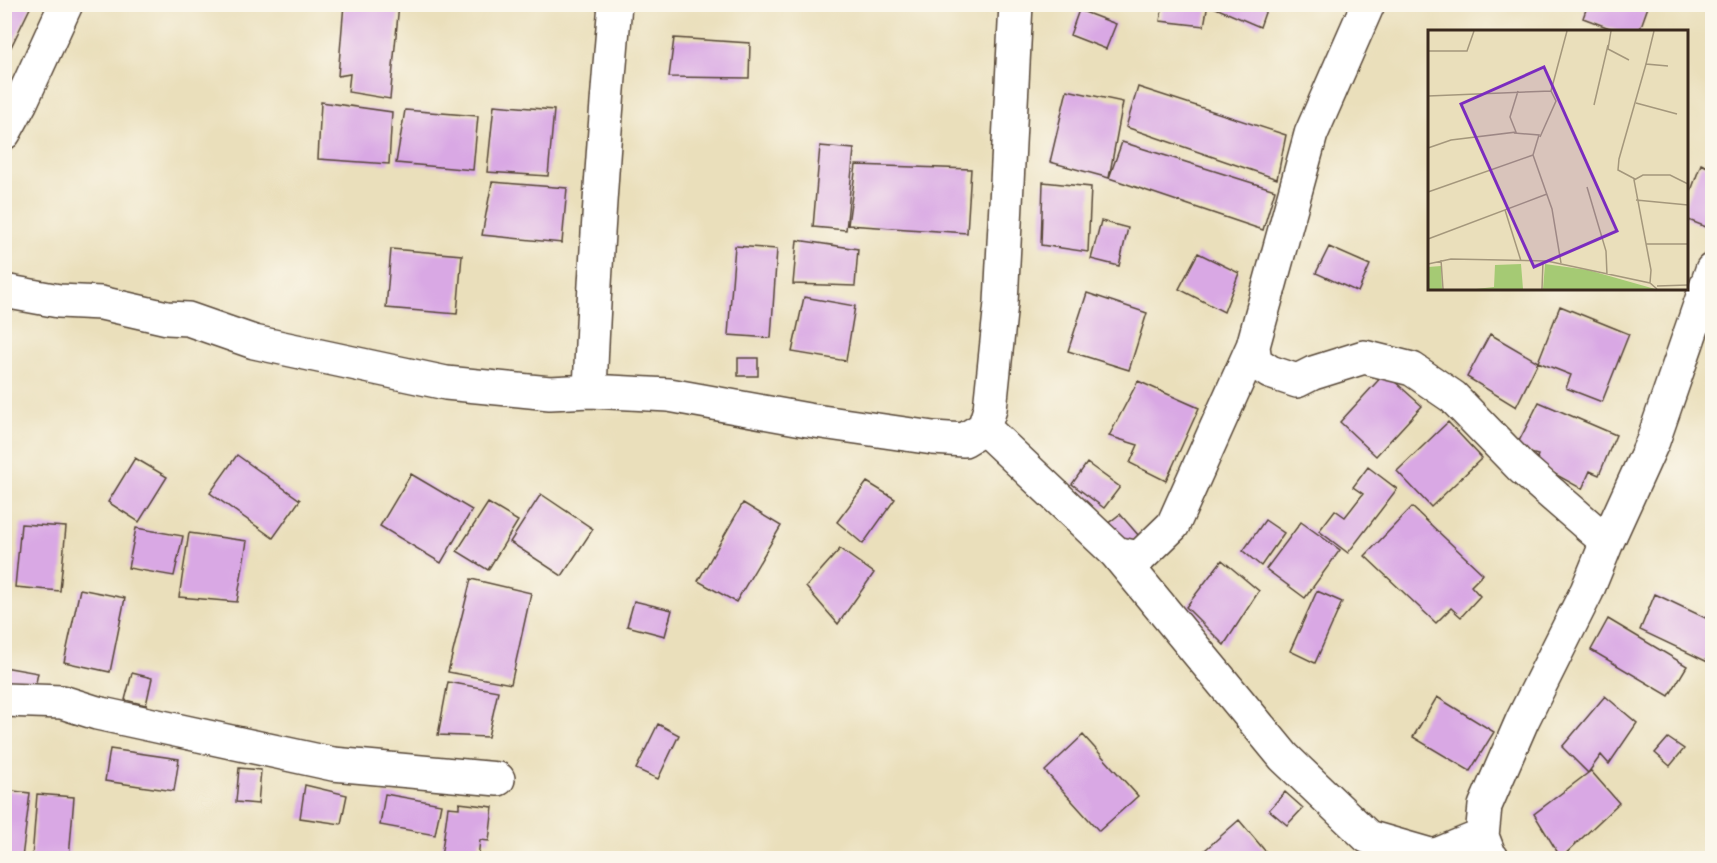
<svg xmlns="http://www.w3.org/2000/svg" width="1717" height="863" font-family="Alegreya,serif">
	<style>
		.building { fill: #d9a8e4 }
		.lines { fill: none; stroke-linecap: round; stroke-linejoin: round }
		.minor-casing { stroke: #554536; stroke-width: 36 }
		.minor { stroke: #fff; stroke-width: 33 }
		.inset-road { fill: none; stroke: #a4977c; stroke-width: 1.5 }
		.view { fill: #7b2cbf; fill-opacity: 0.15; stroke: #7b2cbf; stroke-width: 3 }
		.inset-edge { fill: none; stroke: #3b2a1e; stroke-width: 3 }
	</style>
	<rect width="100%" height="100%" fill="#fbf7ec"/>
	<filter id="ink" filterUnits="userSpaceOnUse"><feTurbulence type="fractalNoise" baseFrequency=".0167" numOctaves="2"/><feDisplacementMap in="SourceGraphic" scale="12" xChannelSelector="R" yChannelSelector="G"/><feConvolveMatrix kernelMatrix="1 2 1 2 8 2 1 2 1" color-interpolation-filters="sRGB"/></filter>
	<filter id="wash" filterUnits="userSpaceOnUse"><feTurbulence type="fractalNoise" baseFrequency=".008" numOctaves="4" result="noise"/><feDisplacementMap in="SourceGraphic" scale="24" xChannelSelector="R" yChannelSelector="G"/><feGaussianBlur stdDeviation="1.35" result="paint"/><feColorMatrix in="noise" values="0 0 0 0 0 0 0 0 0 0 0 0 0 0 0 0 0 1.4 0 .05"/><feComposite in="paint" operator="in"/></filter>
	<g filter="url(#wash)">
		<rect width="100%" height="100%" fill="#eadfbb"/>
		<g id="blocks">
			<path class="building" d="M4 4H28L31 6 11 47 4 44Z
				M344 4H399L390 99 348 92 350 74 338 76Z
				M1163 4H1208L1204 26 1160 21Z
				M1211 4H1268L1260 27 1211 6Z
				M1588 4H1649L1639 32H1620L1583 18Z
				M1079 10 1116 24 1106 49 1070 35Z
				M674 38 750 43 749 78 669 77Z
				M1138 87 1286 135 1277 179 1126 127Z
				M1067 90 1123 102 1109 178 1122 142 1275 190 1263 230 1109 178 1050 162Z
				M321 102 392 112 389 164 318 159Z
				M494 105 554 110 548 176 487 172Z
				M405 110 478 116 473 170 396 163Z
				M820 146 854 149 846 230 813 227Z
				M1701 164 1712 169V225L1711 229 1686 219V204Z
				M856 165 971 169 967 233 848 225Z
				M492 182 567 188 562 243 482 235Z
				M1043 182 1091 187 1088 252 1041 245Z
				M1101 221 1128 228 1119 266 1091 259Z
				M797 240 858 249 855 286 793 284Z
				M735 246 777 249 771 338 728 335Z
				M1329 247 1370 265 1358 292 1316 273Z
				M391 249 462 255 457 314 386 308Z
				M1198 253 1239 273 1224 312 1179 289Z
				M1087 293 1147 313 1129 370 1068 351Z
				M804 297 855 306 846 361 792 352Z
				M1560 306 1629 334 1602 402 1566 388 1571 375 1538 362Z
				M1490 334 1538 362 1516 407 1467 377Z
				M738 358H758V376H738Z
				M1385 373 1422 406 1376 456 1340 422Z
				M1138 381 1199 408 1166 481 1130 463 1138 445 1109 436Z
				M1539 402 1616 435 1599 475 1590 471 1582 489 1535 463 1538 455 1515 449Z
				M1448 422 1482 458 1431 507 1397 471Z
				M237 455 300 500 273 538 210 493Z
				M135 458 167 477 139 522 108 502Z
				M1087 463 1120 487 1104 508 1072 484Z
				M1368 467 1397 489 1348 553 1319 531 1335 510 1345 517 1363 494 1353 487Z
				M411 474 472 510 441 563 380 526Z
				M867 482 895 499 863 544 837 522Z
				M541 494 593 529 562 576 510 542Z
				M488 503 518 521 488 570 457 551Z
				M743 503 781 526 736 602 698 581Z
				M1412 507 1483 574 1471 586 1480 596 1461 617 1451 608 1436 623 1365 556Z
				M1120 514 1139 536 1124 548 1106 525Z
				M1265 520 1284 533 1261 566 1243 551Z
				M1301 522 1340 550 1305 598 1266 569Z
				M21 524 66 527 60 591 15 587Z
				M136 528 183 536 174 576 128 568Z
				M189 533 247 541 237 602 179 597Z
				M840 549 874 573 838 624 806 587Z
				M1222 560 1259 591 1224 645 1186 607Z
				M471 579 531 593 511 684 448 672Z
				M80 589 125 598 110 672 64 662Z
				M1317 591 1342 602 1315 663 1290 651Z
				M1655 594 1712 621V664L1640 630Z
				M634 601 672 610 665 636 627 626Z
				M1608 619 1687 666 1669 696 1591 650Z
				M4 667 38 673 34 692 4 687Z
				M132 673 152 678 146 705 125 700Z
				M448 682 498 691 488 737 438 735Z
				M1605 696 1637 723 1609 764 1601 755 1588 773 1591 771 1619 803 1561 858 1534 814 1588 773 1562 747Z
				M1437 697 1494 732 1470 771 1413 737Z
				M658 724 679 735 658 779 636 769Z
				M1083 735 1138 796 1099 831 1045 771Z
				M1668 738 1684 749 1670 766 1655 753Z
				M110 749 179 759 174 791 105 781Z
				M239 768 261 770 258 804 236 802Z
				M305 785 347 795 341 824 300 818Z
				M4 790 30 793 22 858H4Z
				M1285 792 1303 808 1287 825 1269 810Z
				M37 794 74 797 69 858H32Z
				M385 794 441 804 435 835 380 825Z
				M459 803 493 807 489 841 480 840 478 858 441 857 448 807 459 808Z
				M1239 820 1266 852 1259 858H1199L1197 857Z"/>
		</g>
	</g>
	<g filter="url(#ink)">
		<use href="#blocks" fill-opacity="0" stroke="#554536" stroke-width="1.5"/>
		<g class="lines">
			<defs>
				<path id="minor" d="M1368 4 1311 134 1253 346 1255 362 1270 372 1297 381 1313 373 1364 357 1412 369 1453 397 1522 468 1607 542
					M4 133 21 102 66 4
					M4 291 59 301 101 303 167 318 188 319 254 342 446 383 550 393 590 391 669 395 808 420 933 438 964 440 984 428 990 409 1001 303 1016 4
					M590 391C595 262 604 133 615 4
					M984 428 1116 553 1139 558 1173 525 1253 346
					M1116 553 1284 757 1368 837 1434 856 1482 836
					M4 700 62 702 97 713 333 764 498 779
					M1492 858 1490 857 1482 836 1485 806 1522 721 1587 591 1607 542 1653 441 1712 270"/>
			</defs>
			<use href="#minor" class="minor-casing"/>
			<use href="#minor" class="minor"/>
		</g>
	</g>
	<g transform="translate(1428 30)">
		<rect width="260" height="260" fill="#eadfbb"/>
		<path d="M93 234 95 259H48L66 257 67 235ZM117 234 160 240 227 259H115ZM13 236 14 259H0V237Z" fill="#a5ca74"/>
		<path class="inset-road" d="M183 1 180 19 201 30M226 1 218 34 240 36M0 21H39L46 1M0 66 123 61 139 1M208 73 249 84M166 75 180 15M86 103 111 105 105 125M112 107 128 71 123 61M0 118 23 110 88 102 82 87 90 61M207 149 190 140 191 129 218 34M159 157 178 221 179 245M0 162 105 125 124 179 133 233M208 170 260 175M77 180 93 231M0 209 119 164M218 214H260M13 230 15 259M0 234 23 229 119 231 222 253 229 259M222 253 223 240 206 150 215 145H242L260 154M229 256 260 255M114 259 115 231"/>
		<path class="view" d="M116 37 189 201 106 237 33 74Z"/>
		<rect width="260" height="260" class="inset-edge"/>
	</g>
	<rect width="1717" height="863" fill="none" stroke="#fbf7ec" stroke-width="24"/>
</svg>
